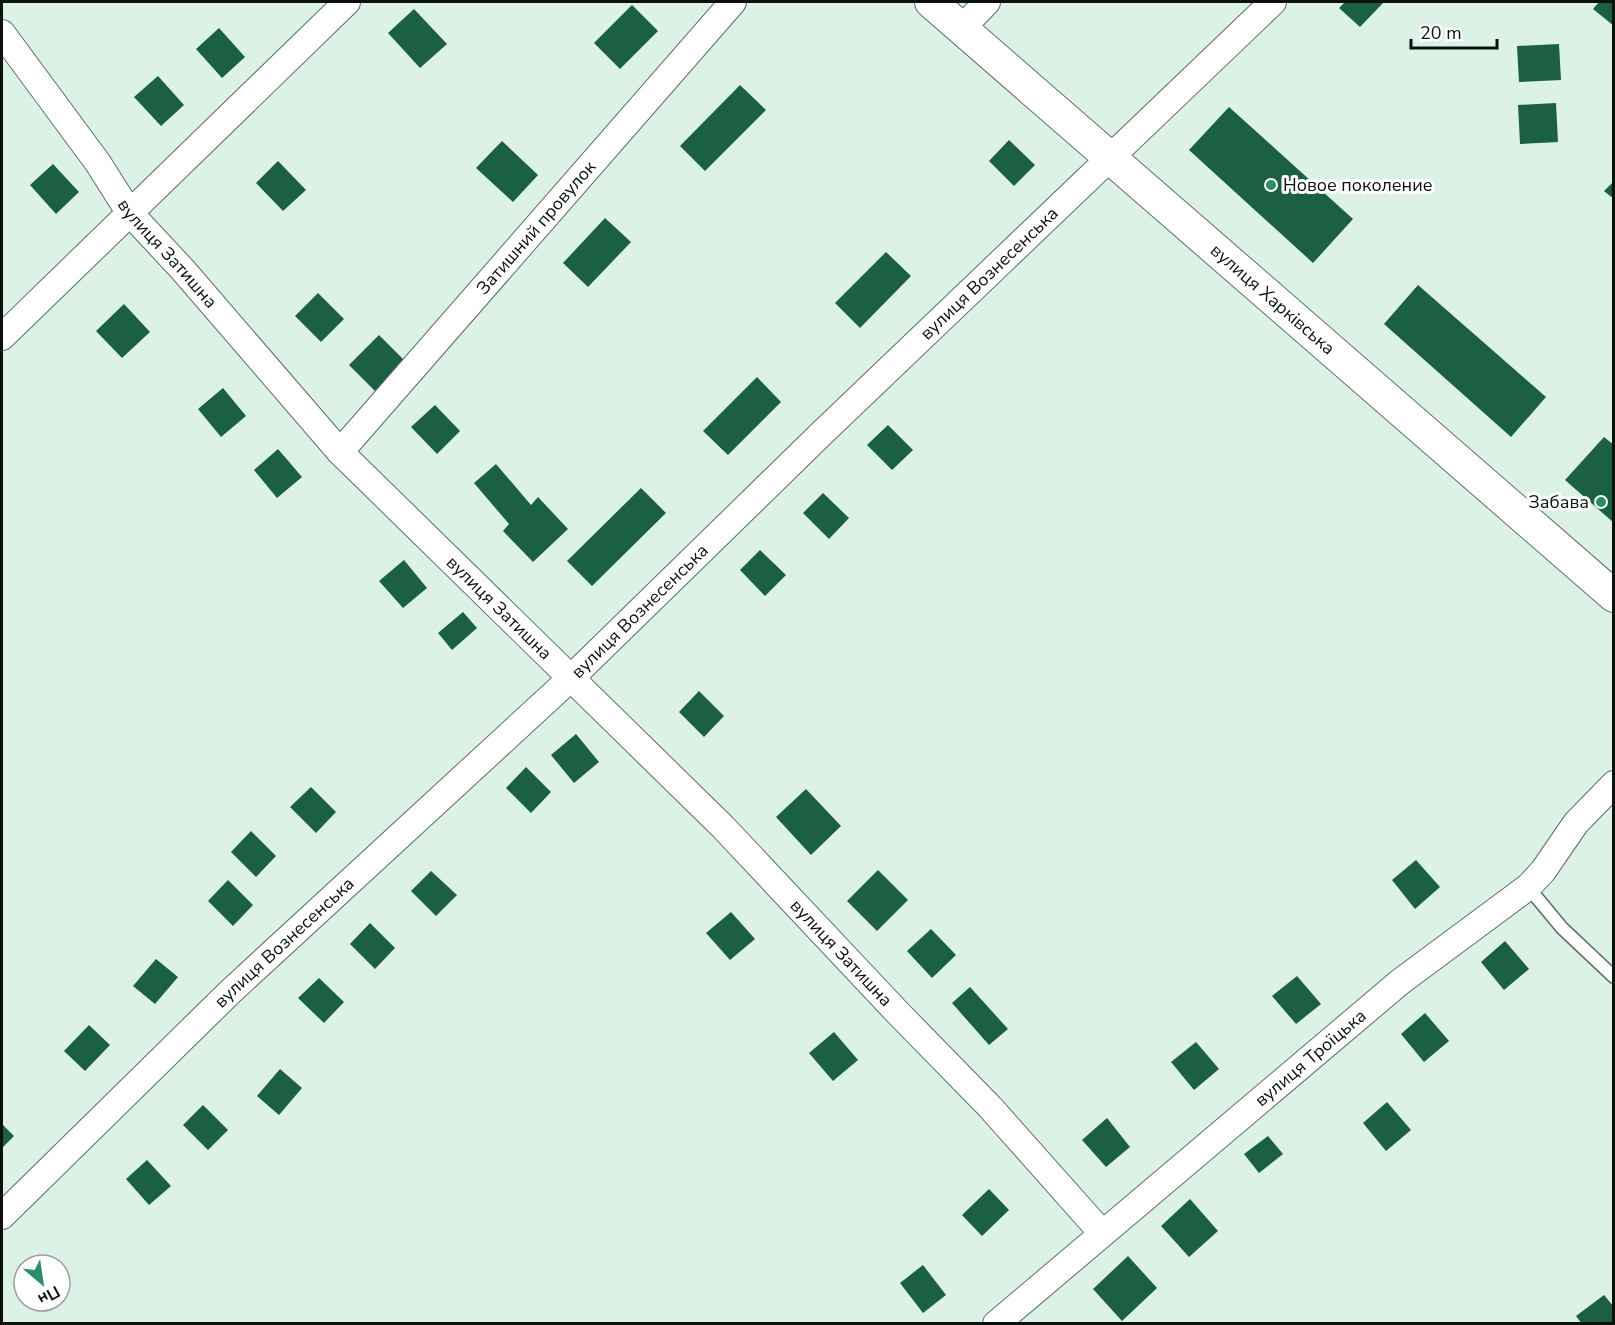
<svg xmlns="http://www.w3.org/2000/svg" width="1615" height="1325" font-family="'Nunito Sans',sans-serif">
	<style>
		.building { fill: #1b5f44 }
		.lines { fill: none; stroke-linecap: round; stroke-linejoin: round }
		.service-casing { stroke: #5c6f65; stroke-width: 15 }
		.minor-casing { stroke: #5c6f65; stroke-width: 28 }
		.tertiary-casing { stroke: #5c6f65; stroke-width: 34 }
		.service { stroke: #fff; stroke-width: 12 }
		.minor { stroke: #fff; stroke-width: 26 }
		.tertiary { stroke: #fff; stroke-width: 32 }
		.poi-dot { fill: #2b8c66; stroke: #fff; stroke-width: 2 }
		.labels { text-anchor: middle; stroke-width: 6; stroke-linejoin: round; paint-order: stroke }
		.poi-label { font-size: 18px; fill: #0b120e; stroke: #fff; text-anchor: start }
		.street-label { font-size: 18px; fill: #0b120e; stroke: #fff }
	</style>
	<rect width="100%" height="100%" fill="#dcf2e6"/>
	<path class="building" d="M1345 2H1384L1360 27 1339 8Z
		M1599 2H1614V26L1593 9Z
		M632 5 658 31 620 69 594 43Z
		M414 9 447 44 420 68 388 33Z
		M219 28 245 57 222 78 196 49Z
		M1559 44 1561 80 1519 82 1517 46Z
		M158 76 184 105 161 126 134 97Z
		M740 85 766 110 705 171 680 146Z
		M1556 103 1558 142 1520 144 1518 105Z
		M1229 107 1353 219 1313 263 1189 150Z
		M1009 140 1035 165 1014 186 989 161Z
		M502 141 538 175 513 202 476 168Z
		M278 161 306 190 283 211 256 183Z
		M53 164 79 192 56 214 30 185Z
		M1614 181V199L1604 191Z
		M605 218 631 242 588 287 563 263Z
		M886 252 911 276 860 328 835 303Z
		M1418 285 1546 397 1511 437 1384 324Z
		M318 293 344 319 321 342 295 316Z
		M124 304 150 332 122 358 96 331Z
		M379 335 405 361 375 391 349 365Z
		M757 377 781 402 728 455 703 431Z
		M223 388 246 416 221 437 198 409Z
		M435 405 460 431 437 454 411 427Z
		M888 425 913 450 892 470 867 445Z
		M1604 437 1614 445V523L1565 480Z
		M278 449 302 477 277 498 254 470Z
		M496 464 531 505 538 497 568 529 533 562 503 531 509 524 474 483Z
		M641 488 666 513 592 586 567 561Z
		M823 493 849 518 829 539 803 513Z
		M760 550 786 575 765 596 740 570Z
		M404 560 427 588 403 608 379 581Z
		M463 612 477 628 452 650 438 633Z
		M699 691 724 716 704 737 679 712Z
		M576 734 599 762 574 783 551 755Z
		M526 767 551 792 531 813 506 788Z
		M311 787 336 812 316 833 290 807Z
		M806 789 841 826 811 855 776 817Z
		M251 831 276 856 256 877 231 852Z
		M1416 860 1440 887 1415 909 1392 880Z
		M878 870 908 900 877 931 847 901Z
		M431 871 457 895 436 916 411 891Z
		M228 880 253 905 233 926 208 901Z
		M731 912 755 939 730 960 706 933Z
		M370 923 395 948 375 969 350 944Z
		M931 929 956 955 932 978 907 951Z
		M1505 941 1529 969 1504 990 1481 962Z
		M156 959 178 977 155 1004 133 986Z
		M1297 976 1321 1004 1296 1024 1272 996Z
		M319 978 344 1002 324 1023 298 998Z
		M970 987 1008 1029 989 1045 952 1003Z
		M1425 1013 1449 1041 1424 1062 1401 1034Z
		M89 1025 110 1045 85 1071 64 1051Z
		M834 1032 858 1060 833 1081 809 1053Z
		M1196 1042 1219 1069 1194 1090 1171 1062Z
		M280 1069 302 1088 279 1115 257 1096Z
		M1387 1102 1411 1130 1386 1151 1363 1123Z
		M203 1105 228 1130 208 1150 183 1125Z
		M1107 1118 1130 1147 1106 1167 1082 1140Z
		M2 1124 14 1136 2 1148Z
		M1268 1136 1283 1154 1259 1173 1244 1154Z
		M147 1160 171 1186 149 1205 126 1179Z
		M989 1189 1009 1210 982 1236 962 1215Z
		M1190 1199 1218 1231 1189 1257 1161 1226Z
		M1128 1256 1157 1288 1122 1321 1093 1289Z
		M923 1265 946 1295 923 1313 900 1283Z
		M1604 1295 1614 1307V1324H1582L1576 1316Z"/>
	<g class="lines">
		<defs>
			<path id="service" d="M1528 887 1562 928 1614 977"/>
			<g id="minor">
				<path d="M962 28 987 2"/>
				<path id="s1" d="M2 33 98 163 129 212 183 270 340 452 723 827 898 1013 990 1107 1102 1233"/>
				<path d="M2 337 347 2"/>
				<path id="s2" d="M340 452 733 2"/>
				<path id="s3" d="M2 1216 230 992 571 678 821 434 1273 2"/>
				<path id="s4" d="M996 1324 1400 982 1528 887 1543 871 1576 823 1614 784"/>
			</g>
			<g id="tertiary">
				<path id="s5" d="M931 2 1614 596"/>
			</g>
		</defs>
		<use href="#service" class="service-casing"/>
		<use href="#minor" class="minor-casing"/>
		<use href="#tertiary" class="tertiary-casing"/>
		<use href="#service" class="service"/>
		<use href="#minor" class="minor"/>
		<use href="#tertiary" class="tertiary"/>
	</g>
	<g class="poi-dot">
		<circle cx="1271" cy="185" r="6"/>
		<circle cx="1601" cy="502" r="6"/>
	</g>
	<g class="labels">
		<g class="poi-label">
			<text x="1283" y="191">Новое поколение</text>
			<text x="1589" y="508" text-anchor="end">Забава</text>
		</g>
		<g class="street-label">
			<text dy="6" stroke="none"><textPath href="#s2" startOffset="298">Затишний провулок</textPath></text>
			<text dy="6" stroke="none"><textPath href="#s1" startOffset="276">вулиця Затишна</textPath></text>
			<text dy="6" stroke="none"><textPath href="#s3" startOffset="1365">вулиця Вознесенська</textPath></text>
			<text dy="6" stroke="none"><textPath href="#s5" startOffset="453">вулиця Харківська</textPath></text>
			<text dy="6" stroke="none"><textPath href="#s1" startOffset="762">вулиця Затишна</textPath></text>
			<text dy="6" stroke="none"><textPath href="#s3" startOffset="879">вулиця Вознесенська</textPath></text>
			<text dy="6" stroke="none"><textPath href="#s3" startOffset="393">вулиця Вознесенська</textPath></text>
			<text dy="6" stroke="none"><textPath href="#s1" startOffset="1248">вулиця Затишна</textPath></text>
			<text dy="6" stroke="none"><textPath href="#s4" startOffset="412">вулиця Троїцька</textPath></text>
		</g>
	</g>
	<rect width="1615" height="1325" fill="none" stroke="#0b120e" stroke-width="6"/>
	<g transform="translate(42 1283) rotate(151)"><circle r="28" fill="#ffffff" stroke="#9da09f" stroke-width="1.5"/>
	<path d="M0-4.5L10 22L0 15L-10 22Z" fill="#2b8c66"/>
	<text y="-9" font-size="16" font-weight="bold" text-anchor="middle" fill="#0b120e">Пн</text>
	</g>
	<path d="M1411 39v9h86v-9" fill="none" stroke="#0b120e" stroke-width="3"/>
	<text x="1420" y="39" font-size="18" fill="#0b120e" stroke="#ffffff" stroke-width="4.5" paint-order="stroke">20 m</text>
</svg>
